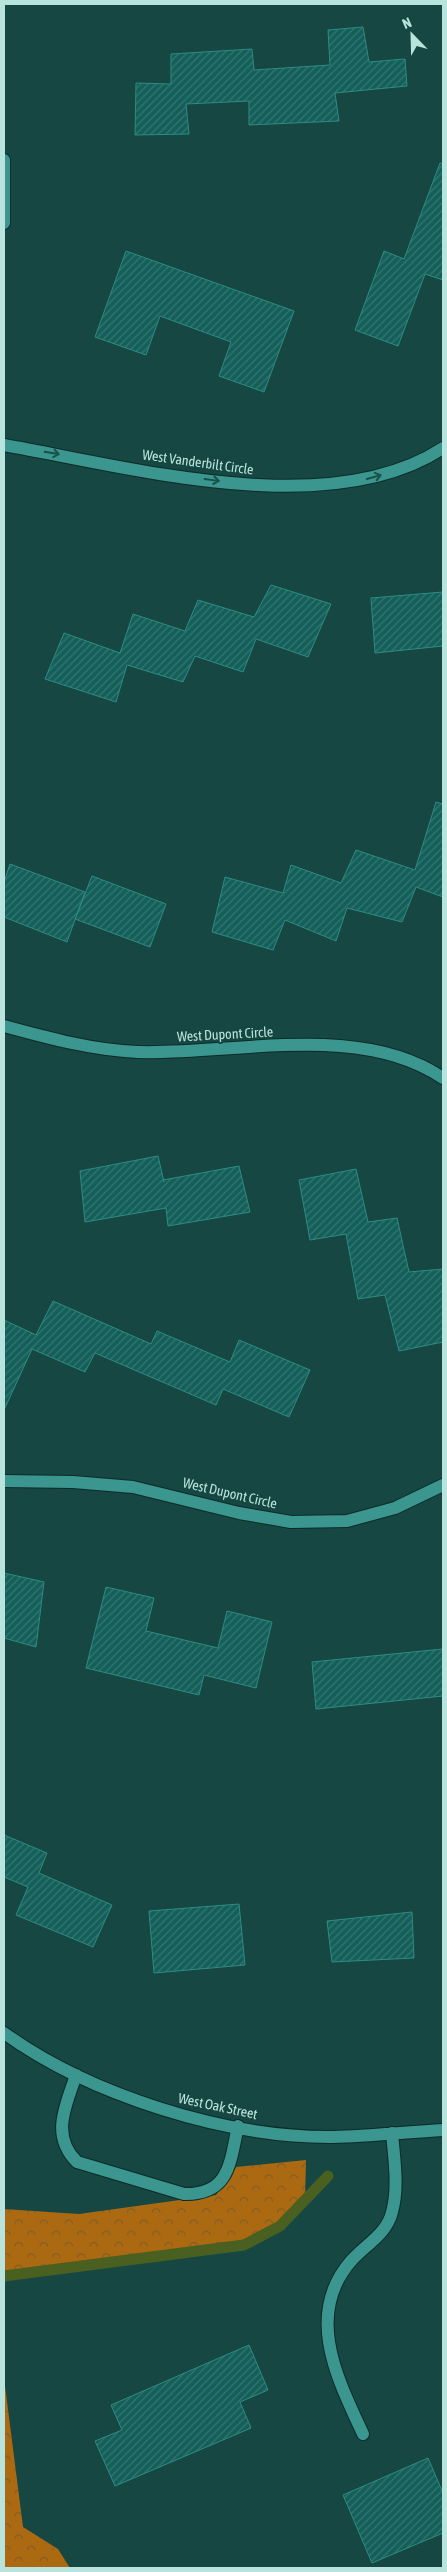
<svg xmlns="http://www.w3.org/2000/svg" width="447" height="2572" font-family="'Asap Condensed',sans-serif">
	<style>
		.forest { fill: url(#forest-crowns) }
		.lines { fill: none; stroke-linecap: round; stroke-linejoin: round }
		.stream { stroke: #496021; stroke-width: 11 }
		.building { fill: url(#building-hatch); stroke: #2d8c83 }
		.minor-casing { stroke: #0e2b28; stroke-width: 14 }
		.minor { stroke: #3a968e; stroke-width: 12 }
		.oneway { stroke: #1a4f4a }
		.labels { text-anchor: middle; stroke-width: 4; stroke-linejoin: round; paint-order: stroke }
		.street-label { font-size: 14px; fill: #b9e3dd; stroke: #164743 }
	</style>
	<defs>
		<pattern id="forest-crowns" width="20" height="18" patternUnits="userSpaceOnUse" patternTransform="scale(1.25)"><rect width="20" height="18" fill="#ab6a12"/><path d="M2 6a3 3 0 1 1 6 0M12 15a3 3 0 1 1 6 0" fill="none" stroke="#835d23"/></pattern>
		<pattern id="building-hatch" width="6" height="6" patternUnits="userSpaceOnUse" patternTransform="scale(1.25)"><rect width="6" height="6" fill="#145f59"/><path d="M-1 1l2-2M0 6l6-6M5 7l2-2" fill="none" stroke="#347670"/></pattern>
	</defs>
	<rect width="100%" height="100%" fill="#164743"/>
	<path class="forest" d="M306 2160 305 2199 280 2226 244 2245 4 2276V2209L79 2214 216 2195 236 2167Z
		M4 2378 23 2527 58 2549 70 2568H4Z"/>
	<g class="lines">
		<path class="stream" d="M4 2276 244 2245 280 2226 328 2176"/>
	</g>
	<path class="building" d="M363 27 369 62 405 59 407 86 335 93 339 121 249 125V101L186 104 189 134 135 135 136 83 171 84V54L252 49 254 70 330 65 328 30Z
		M440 163 443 164V280L425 274 398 346 355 330 384 251 404 259Z
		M126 251 294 311 264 392 219 376 231 342 160 316 146 355 95 337Z
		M271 585 331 604 308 657 256 639 243 672 195 656 183 682 127 665 116 702 45 679 64 633 120 653 133 614 185 631 198 600 254 617Z
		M443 592V646L375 653 371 598Z
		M436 802 443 804V897L416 887 402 922 347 908 336 941 285 920 273 950 212 932 225 877 283 893 291 865 341 883 356 850 415 870Z
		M10 864 85 892 67 942 4 917V882Z
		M92 876 166 904 150 947 75 919Z
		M158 1156 164 1182 163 1180 239 1166 250 1212 168 1226 166 1208 85 1222 80 1171Z
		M356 1169 368 1222 397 1218 409 1272 443 1269V1342L399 1351 385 1295 358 1299 346 1234 310 1240 299 1180Z
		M53 1301 151 1344 157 1331 230 1362 239 1340 310 1370 289 1417 223 1389 216 1405 95 1353 85 1372 32 1349 4 1410V1320L36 1335Z
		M4 1573 44 1582 36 1647 4 1638Z
		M106 1587 154 1598 146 1631 218 1648 227 1611 272 1622 256 1688 204 1675 199 1695 86 1668Z
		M443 1649V1696L316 1709 312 1662Z
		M4 1835 47 1853 39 1873 112 1905 93 1947 16 1915 28 1887 4 1877Z
		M239 1904 245 1965 154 1973 149 1911Z
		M412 1912 414 1958 332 1962 327 1921Z
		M249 2345 268 2390 240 2402 251 2428 115 2486 95 2441 122 2430 111 2405Z
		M428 2458 443 2493V2533L372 2563 343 2495Z"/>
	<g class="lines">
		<defs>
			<path id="minor" d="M4 160V223
				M4 445C130 467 329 523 443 448
				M4 1026C48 1038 92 1050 138 1052 234 1055 359 1021 443 1078
				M4 1481 73 1482 133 1487 239 1513 291 1522 347 1521 395 1508 443 1485
				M4 2033C90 2095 226 2138 333 2137 370 2136 407 2132 443 2130
				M76 2075C66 2106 50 2135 77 2162L184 2194C230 2195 230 2162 238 2126
				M363 2434C338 2380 304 2315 351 2261 365 2245 387 2234 392 2212 399 2187 394 2158 392 2133"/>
		</defs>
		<use href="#minor" class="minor-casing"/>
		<use href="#minor" class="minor"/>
	</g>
	<defs><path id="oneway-shaft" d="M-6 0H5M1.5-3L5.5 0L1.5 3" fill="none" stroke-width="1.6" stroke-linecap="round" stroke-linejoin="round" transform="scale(1.25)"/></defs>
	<g class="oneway">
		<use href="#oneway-shaft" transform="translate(52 453) rotate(10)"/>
		<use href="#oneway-shaft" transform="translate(374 477) rotate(-15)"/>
		<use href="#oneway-shaft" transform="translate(212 480) rotate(8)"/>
	</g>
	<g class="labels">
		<g class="street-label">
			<text transform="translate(198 462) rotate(8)" y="5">West Vanderbilt Circle</text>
			<text transform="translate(225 1034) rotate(-3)" y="5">West Dupont Circle</text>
			<text transform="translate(230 1493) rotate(13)" y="5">West Dupont Circle</text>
			<text transform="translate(218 2106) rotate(12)" y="5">West Oak Street</text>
		</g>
	</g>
	<rect width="447" height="2572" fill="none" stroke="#b9e3dd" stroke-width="10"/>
	<g transform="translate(412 35) rotate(337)" stroke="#164743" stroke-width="4" paint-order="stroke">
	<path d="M0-4L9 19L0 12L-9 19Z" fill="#b9e3dd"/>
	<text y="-8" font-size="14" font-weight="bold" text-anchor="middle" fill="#b9e3dd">N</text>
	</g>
</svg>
